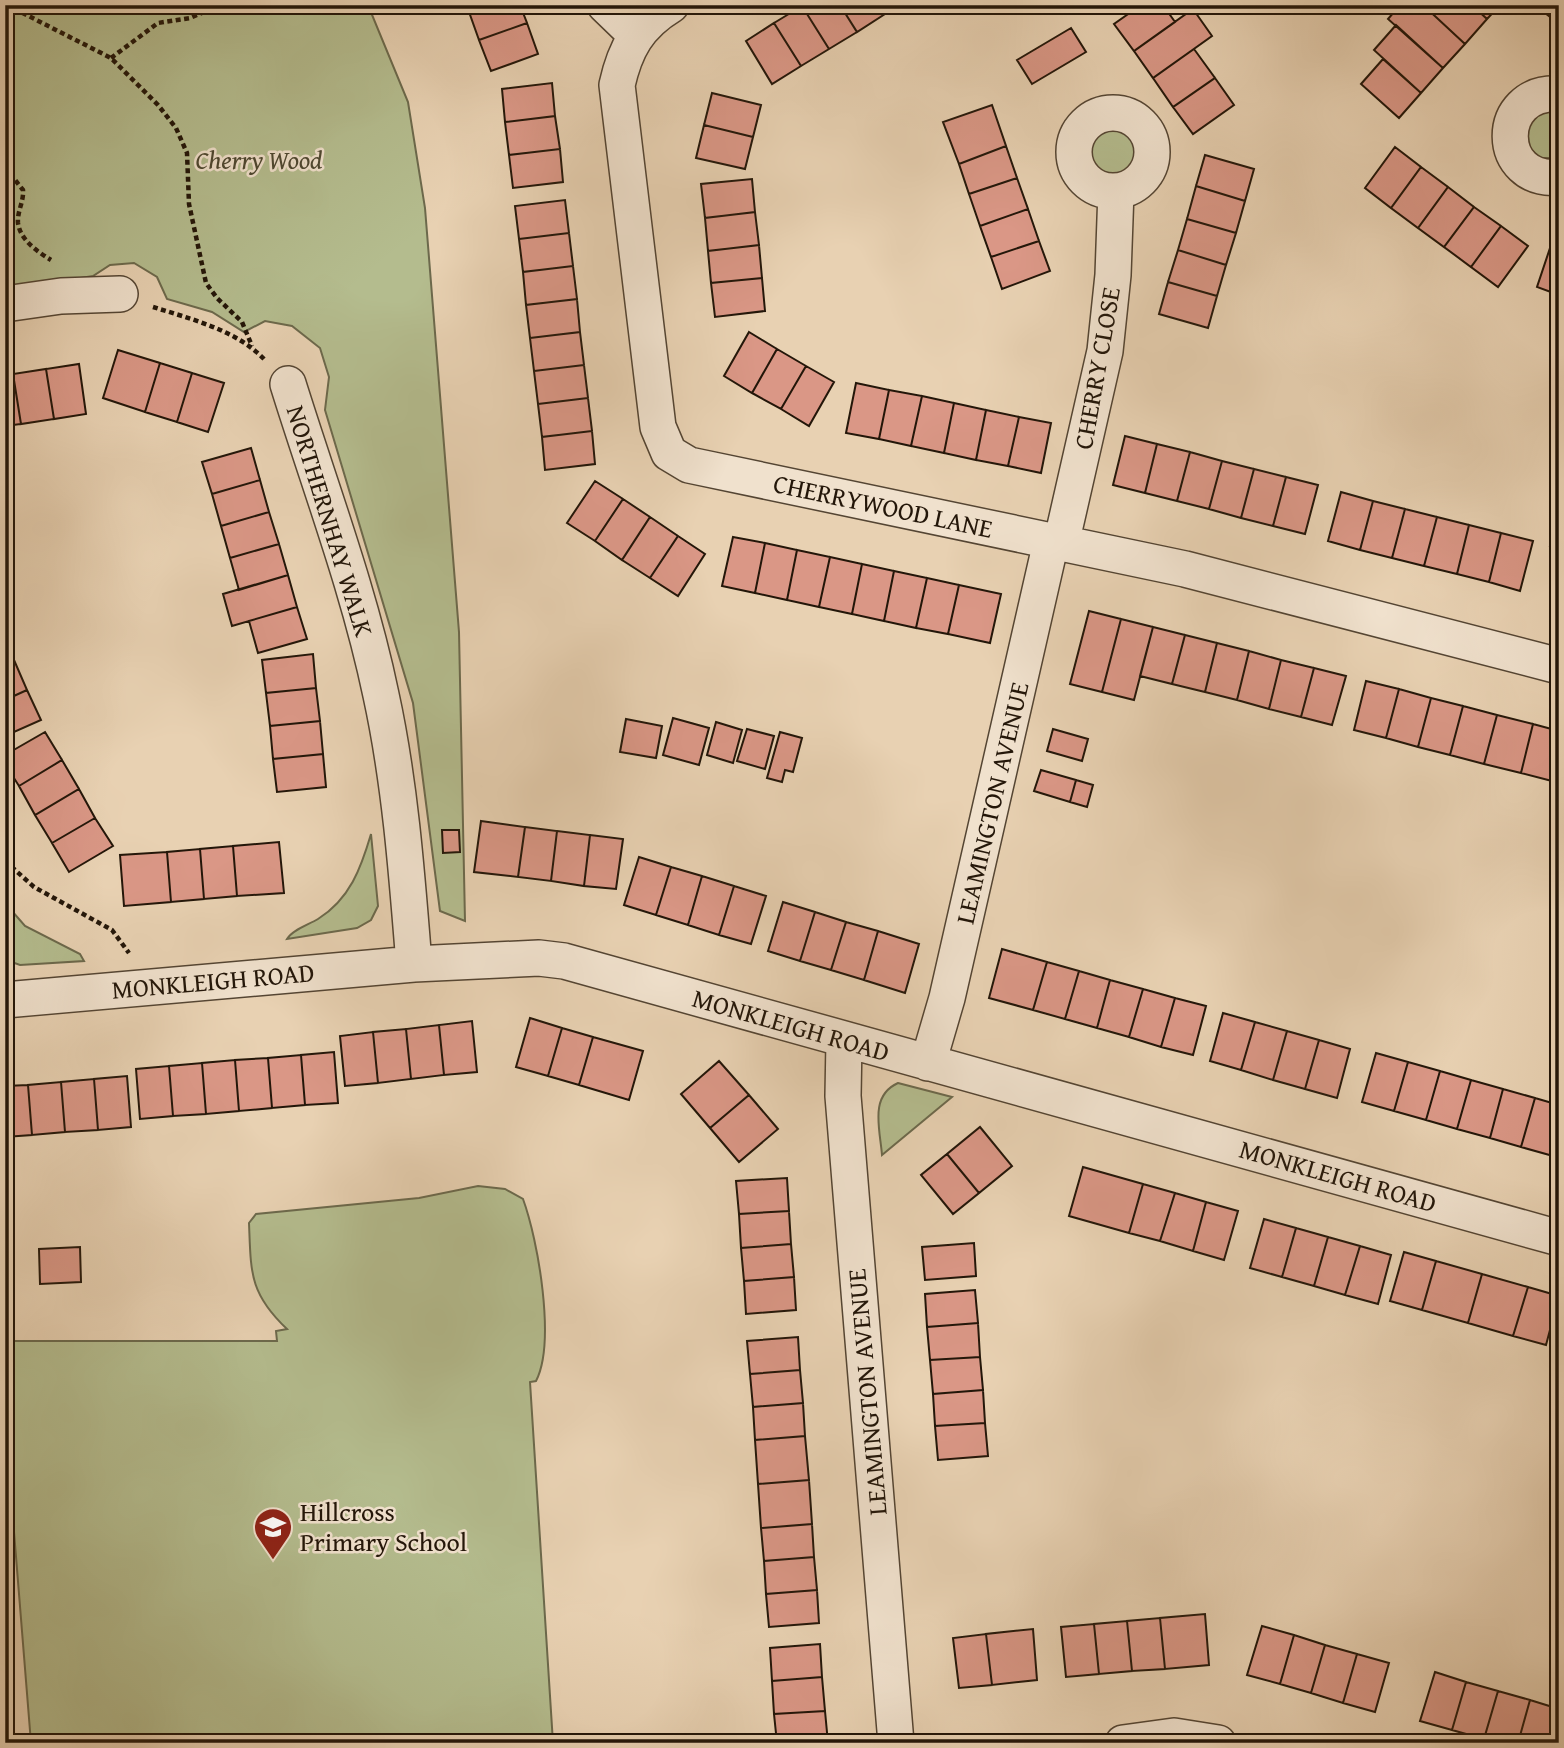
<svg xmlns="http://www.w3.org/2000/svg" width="1564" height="1748" font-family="'Gentium Book Plus',serif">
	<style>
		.green { fill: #b4bc8e; stroke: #6c694c; stroke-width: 2 }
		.building { fill: #da9786; stroke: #231609; stroke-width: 2 }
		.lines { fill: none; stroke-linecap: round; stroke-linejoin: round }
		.minor-casing { stroke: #544533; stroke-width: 38 }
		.path { stroke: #231609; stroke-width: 4.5; stroke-dasharray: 5 3.5; stroke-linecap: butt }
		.minor { stroke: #f0e1cd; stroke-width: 35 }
		.labels { text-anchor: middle; stroke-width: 5; stroke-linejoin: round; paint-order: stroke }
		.park-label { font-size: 26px; font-style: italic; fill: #4e4831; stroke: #f0e1cd }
		.street-label { font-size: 26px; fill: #231609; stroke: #f0e1cd }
		.poi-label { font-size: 26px; fill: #231609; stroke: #f0e1cd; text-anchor: start }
	</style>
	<rect width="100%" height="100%" fill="#e8d1b2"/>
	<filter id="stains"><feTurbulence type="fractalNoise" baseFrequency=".00286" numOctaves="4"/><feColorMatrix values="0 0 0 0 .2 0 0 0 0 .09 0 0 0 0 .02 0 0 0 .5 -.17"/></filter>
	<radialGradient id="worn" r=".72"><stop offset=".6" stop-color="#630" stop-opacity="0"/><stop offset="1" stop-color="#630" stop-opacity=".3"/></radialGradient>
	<path class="green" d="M5 5H368L408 102 425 208 459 632 465 921 440 911 413 703 325 410 329 377 320 348 292 326 265 321 244 332 212 312 167 299 157 277 134 263 110 265 93 276 5 290Z
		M1559 111V158H1541L1529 148 1527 125 1537 113Z
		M1088 151a25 25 0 1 1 50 0a25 25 0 1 1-50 0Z
		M371 834 378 906 371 920 357 928 287 939C292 930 308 925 318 919 350 899 361 868 371 834Z
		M5 903 25 926 80 954 84 961 20 965 6 960Z
		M898 1083 952 1097 882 1155C880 1129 869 1096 898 1083Z
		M478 1186 505 1189 523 1199C538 1240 556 1342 536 1381L530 1382 553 1743H31L5 1420V1341H277L276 1331 287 1329C249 1293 251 1272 249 1223L256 1214 419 1198Z"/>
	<path class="building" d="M478 5H520L527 23 479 40 468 9Z
		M840 5H879L885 14 857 32Z
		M840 5 857 32 829 49 802 6Z
		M1141 5H1163L1175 22 1134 51 1114 24Z
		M1400 5H1423L1465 44 1443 68 1388 19Z
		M1423 5H1472L1487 19 1465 44Z
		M1472 5H1500L1487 19Z
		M1559 5V24L1536 6 1537 5Z
		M802 6 829 49 801 66 774 23Z
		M1193 9 1212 36 1153 78 1134 51Z
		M527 23 538 54 491 71 479 40Z
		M774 23 801 66 772 84 746 41Z
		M1396 25 1443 68 1421 93 1374 50Z
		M1071 28 1086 52 1032 84 1017 60Z
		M1194 49 1215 78 1173 107 1153 78Z
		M1383 59 1421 93 1399 118 1361 84Z
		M1215 78 1234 105 1193 134 1173 107Z
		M552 83 555 116 505 122 502 89Z
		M712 93 761 105 753 137 704 125Z
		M992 105 1006 146 959 164 943 122Z
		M555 116 560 149 509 155 505 122Z
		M704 125 753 137 745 169 696 158Z
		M1006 146 1017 178 969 194 959 164Z
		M1395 147 1421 167 1391 208 1365 188Z
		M560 149 563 182 513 188 509 155Z
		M1205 155 1254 169 1245 201 1196 186Z
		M1421 167 1448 187 1418 228 1391 208Z
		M1017 178 1028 209 980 226 969 194Z
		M752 179 755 212 705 218 701 184Z
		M1196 186 1245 201 1236 233 1187 219Z
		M1448 187 1474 207 1444 247 1418 228Z
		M565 200 569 233 519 239 515 206Z
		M1474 207 1501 226 1471 267 1444 247Z
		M1028 209 1039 241 991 257 980 226Z
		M755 212 759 245 708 251 705 218Z
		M1187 219 1236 233 1226 265 1178 250Z
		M1501 226 1528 246 1498 287 1471 267Z
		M569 233 573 266 523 272 519 239Z
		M1553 239 1559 241V295L1537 287Z
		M1039 241 1050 271 1002 289 991 257Z
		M759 245 762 278 711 283 708 251Z
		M1178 250 1226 265 1217 296 1168 282Z
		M573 266 577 299 526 305 523 272Z
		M762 278 765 311 715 317 711 283Z
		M1168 282 1217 296 1208 328 1159 314Z
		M577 299 580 332 530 338 526 305Z
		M580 332 584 365 534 371 530 338Z
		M749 332 777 349 752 393 724 376Z
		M777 349 806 366 781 409 752 393Z
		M118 350 160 363 145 412 103 398Z
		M160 363 192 373 177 422 145 412Z
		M79 364 86 414 54 419 46 369Z
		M584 365 588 398 538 404 534 371Z
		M806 366 834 382 809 426 781 409Z
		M46 369 54 419 21 424 13 374Z
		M192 373 224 383 208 432 177 422Z
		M13 374 21 424 5 426V375Z
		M856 383 889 390 879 439 846 433Z
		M889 390 922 396 911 446 879 439Z
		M922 396 954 403 944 453 911 446Z
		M588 398 592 431 542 437 538 404Z
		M954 403 986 410 976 460 944 453Z
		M986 410 1019 417 1008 466 976 460Z
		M1019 417 1051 423 1041 473 1008 466Z
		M592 431 595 464 545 470 542 437Z
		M1125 436 1157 444 1145 493 1113 485Z
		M1157 444 1190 452 1177 501 1145 493Z
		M251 448 260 480 212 494 202 462Z
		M1190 452 1222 461 1209 509 1177 501Z
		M1222 461 1254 469 1241 518 1209 509Z
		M1254 469 1286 477 1273 526 1241 518Z
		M1286 477 1318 485 1305 534 1273 526Z
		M260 480 269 512 221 526 212 494Z
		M595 481 623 499 595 541 567 523Z
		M1341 492 1373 501 1360 550 1328 541Z
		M623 499 650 517 622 560 595 541Z
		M1373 501 1405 509 1392 558 1360 550Z
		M1405 509 1437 517 1424 566 1392 558Z
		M269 512 279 544 230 558 221 526Z
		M650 517 678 536 650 578 622 560Z
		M1437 517 1469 525 1457 574 1424 566Z
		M1469 525 1501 533 1489 582 1457 574Z
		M1501 533 1533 541 1520 591 1489 582Z
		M678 536 705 554 678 596 650 578Z
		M733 537 765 543 755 593 722 586Z
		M765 543 797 550 787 600 755 593Z
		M279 544 288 575 239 590 230 558Z
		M1559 546V595L1550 547Z
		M797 550 830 557 819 607 787 600Z
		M830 557 862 564 852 614 819 607Z
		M862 564 894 571 884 621 852 614Z
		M894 571 927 578 916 628 884 621Z
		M288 575 297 607 232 626 223 594Z
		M927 578 959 585 948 634 916 628Z
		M959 585 1001 594 990 643 948 634Z
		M297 607 307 639 258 653 249 621Z
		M1089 611 1121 619 1102 692 1070 684Z
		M1121 619 1153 627 1134 700 1102 692Z
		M1153 627 1185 635 1172 684 1140 676Z
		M1185 635 1217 643 1205 692 1172 684Z
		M1217 643 1249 651 1237 700 1205 692Z
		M1249 651 1281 660 1269 709 1237 700Z
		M313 654 316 688 266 693 262 660Z
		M14 660 27 690 5 700V664Z
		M1281 660 1314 668 1301 717 1269 709Z
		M1314 668 1346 676 1332 725 1301 717Z
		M1366 681 1399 689 1386 738 1354 730Z
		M316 688 320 721 270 726 266 693Z
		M1399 689 1431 698 1418 747 1386 738Z
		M27 690 41 720 5 736V700Z
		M1431 698 1463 706 1450 755 1418 747Z
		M1463 706 1497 715 1484 764 1450 755Z
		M1497 715 1533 724 1521 773 1484 764Z
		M673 718 709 728 699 765 663 755Z
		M626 719 662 726 656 758 620 752Z
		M320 721 323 754 273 759 270 726Z
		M716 722 742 730 733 763 707 755Z
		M1533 724 1559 731V757L1552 781 1521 773Z
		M747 729 774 736 765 769 737 761Z
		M1053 729 1088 739 1082 761 1047 751Z
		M45 732 62 760 19 786 5 764V755Z
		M780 732 802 738 793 772 785 770 782 782 767 778Z
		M323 754 326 787 277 792 273 759Z
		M62 760 79 789 35 815 19 786Z
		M1041 770 1076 780 1070 802 1034 791Z
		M1076 780 1093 785 1087 807 1070 802Z
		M79 789 95 818 52 843 35 815Z
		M95 818 113 846 69 872 52 843Z
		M481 821 525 827 518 877 474 872Z
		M525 827 557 831 551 881 518 877Z
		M442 830H459L460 852 443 853Z
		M557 831 590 835 584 886 551 881Z
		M590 835 623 839 616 889 584 886Z
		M279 842 284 893 237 896 233 846Z
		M233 846 237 896 204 899 200 849Z
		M200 849 204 899 171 902 167 852Z
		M167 852 171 902 124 906 120 855Z
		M639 857 671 867 656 915 624 905Z
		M671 867 702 876 688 925 656 915Z
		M702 876 734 886 719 935 688 925Z
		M734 886 766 896 751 944 719 935Z
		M783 902 815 912 800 961 768 951Z
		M815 912 846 922 831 970 800 961Z
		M846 922 878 931 864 980 831 970Z
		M878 931 919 944 905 993 864 980Z
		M1002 949 1047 962 1033 1010 989 998Z
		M1047 962 1079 971 1065 1019 1033 1010Z
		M1079 971 1110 980 1097 1028 1065 1019Z
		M1110 980 1143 989 1129 1037 1097 1028Z
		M1143 989 1175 998 1161 1047 1129 1037Z
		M1175 998 1206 1006 1193 1055 1161 1047Z
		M1223 1013 1255 1022 1241 1070 1210 1061Z
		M530 1018 562 1028 548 1076 516 1067Z
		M472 1021 477 1072 444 1075 439 1025Z
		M1255 1022 1287 1031 1273 1080 1241 1070Z
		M439 1025 444 1075 411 1079 406 1029Z
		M562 1028 593 1037 579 1085 548 1076Z
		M406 1029 411 1079 378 1083 373 1032Z
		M1287 1031 1319 1040 1305 1089 1273 1080Z
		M373 1032 378 1083 345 1086 340 1036Z
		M593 1037 643 1051 629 1100 579 1085Z
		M1319 1040 1350 1049 1337 1098 1305 1089Z
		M334 1052 338 1103 305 1105 301 1055Z
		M1376 1053 1408 1062 1394 1111 1362 1102Z
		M301 1055 305 1105 272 1108 268 1058Z
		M268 1058 272 1108 239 1111 235 1060Z
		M235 1060 239 1111 206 1114 202 1063Z
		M719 1061 749 1095 710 1128 681 1094Z
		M1408 1062 1440 1071 1426 1120 1394 1111Z
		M202 1063 206 1114 173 1116 169 1066Z
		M169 1066 173 1116 140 1119 136 1069Z
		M1440 1071 1471 1080 1457 1129 1426 1120Z
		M127 1076 131 1127 98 1130 94 1079Z
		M94 1079 98 1130 65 1132 61 1082Z
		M1471 1080 1503 1089 1490 1138 1457 1129Z
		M61 1082 65 1132 32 1135 28 1085Z
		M28 1085 32 1135 5 1137V1086Z
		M1503 1089 1535 1098 1521 1147 1490 1138Z
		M749 1095 778 1129 739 1162 710 1128Z
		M1535 1098 1559 1105V1136L1553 1156 1521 1147Z
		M980 1127 1012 1166 979 1193 947 1154Z
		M947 1154 979 1193 953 1214 921 1175Z
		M1083 1167 1143 1184 1129 1233 1069 1216Z
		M787 1178 789 1211 739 1214 736 1181Z
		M1143 1184 1175 1193 1160 1241 1129 1233Z
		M1175 1193 1206 1202 1193 1251 1160 1241Z
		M1206 1202 1238 1211 1224 1260 1193 1251Z
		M789 1211 791 1244 741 1248 739 1214Z
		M1264 1219 1296 1228 1282 1277 1250 1268Z
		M1296 1228 1328 1237 1314 1286 1282 1277Z
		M1328 1237 1360 1246 1345 1295 1314 1286Z
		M974 1243 976 1276 925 1280 922 1247Z
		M791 1244 794 1277 744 1281 741 1248Z
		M1360 1246 1391 1255 1378 1304 1345 1295Z
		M80 1247 81 1282 40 1284 39 1249Z
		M1404 1252 1436 1261 1422 1310 1390 1301Z
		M1436 1261 1482 1274 1468 1323 1422 1310Z
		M1482 1274 1528 1287 1513 1336 1468 1323Z
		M794 1277 796 1310 746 1314 744 1281Z
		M1528 1287 1559 1296 1546 1345 1513 1336Z
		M975 1290 978 1323 927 1327 925 1294Z
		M978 1323 980 1357 930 1360 927 1327Z
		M798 1337 800 1370 750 1374 747 1341Z
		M980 1357 983 1390 933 1394 930 1360Z
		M800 1370 803 1403 753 1407 750 1374Z
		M983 1390 985 1423 935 1426 933 1394Z
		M803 1403 805 1436 755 1440 753 1407Z
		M985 1423 988 1456 938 1460 935 1426Z
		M805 1436 809 1480 758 1484 755 1440Z
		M809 1480 812 1524 761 1528 758 1484Z
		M812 1524 814 1557 764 1561 761 1528Z
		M814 1557 817 1590 766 1594 764 1561Z
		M817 1590 819 1623 769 1627 766 1594Z
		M1205 1614 1209 1665 1165 1669 1160 1618Z
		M1160 1618 1165 1669 1132 1671 1127 1621Z
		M1127 1621 1132 1671 1099 1674 1094 1624Z
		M1094 1624 1099 1674 1066 1677 1061 1627Z
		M1262 1626 1294 1635 1280 1684 1247 1675Z
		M1033 1629 1037 1680 992 1685 986 1634Z
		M986 1634 992 1685 959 1688 953 1638Z
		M1294 1635 1325 1645 1311 1693 1280 1684Z
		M820 1644 822 1677 772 1681 770 1648Z
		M1325 1645 1357 1654 1343 1703 1311 1693Z
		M1357 1654 1389 1663 1375 1712 1343 1703Z
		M1435 1672 1466 1682 1452 1730 1420 1721Z
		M822 1677 825 1711 774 1714 772 1681Z
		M1466 1682 1498 1691 1484 1739 1452 1730Z
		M1498 1691 1530 1700 1518 1743 1484 1739Z
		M1530 1700 1559 1709 1552 1743H1518Z
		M825 1711 828 1743H777L774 1714Z"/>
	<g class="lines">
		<defs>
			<path id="minor" d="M605 5 635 34
				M671 5C638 25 625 49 617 85L658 427 669 453 689 465 1185 569 1559 666
				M1559 94C1493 90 1495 184 1559 177
				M1074 152a39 39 0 1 1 78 0a39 39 0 1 1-78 0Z
				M5 304 61 296 120 294
				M288 384C320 487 359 589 381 695 400 782 407 875 414 964
				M1061 544 1105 351 1113 275 1116 191
				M5 1000 414 964 539 958 564 961 1559 1238
				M844 1040 843 1096 896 1743
				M928 1063 947 998 1051 542
				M1123 1743 1174 1736 1218 1743"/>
		</defs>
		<use href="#minor" class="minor-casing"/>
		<path class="path" d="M7 5 111 58 158 105 176 128 187 153 189 204 206 283 217 298 242 322 252 346
			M111 58 158 23 190 18 220 5
			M5 167 23 190C24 201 17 212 18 223 20 240 38 252 51 260
			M153 307C191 319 236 330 264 359
			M5 861 34 887 112 930 129 953"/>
		<use href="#minor" class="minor"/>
	</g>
	<defs>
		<symbol id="school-pin" viewBox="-11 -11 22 30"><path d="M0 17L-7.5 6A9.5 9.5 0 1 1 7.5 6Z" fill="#8f2418" stroke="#f0e1cd"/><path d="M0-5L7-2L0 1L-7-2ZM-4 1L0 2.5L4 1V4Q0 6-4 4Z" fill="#fff"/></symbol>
	</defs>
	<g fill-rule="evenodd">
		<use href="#school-pin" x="251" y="1505" width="44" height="60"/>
	</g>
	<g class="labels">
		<g class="park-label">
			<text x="259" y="169">Cherry Wood</text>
		</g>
		<g class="street-label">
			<text transform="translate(1097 368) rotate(-80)" y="9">CHERRY CLOSE</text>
			<text transform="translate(883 506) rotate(12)" y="9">CHERRYWOOD LANE</text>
			<text transform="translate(330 521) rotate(73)" y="9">NORTHERNHAY WALK</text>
			<text transform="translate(992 803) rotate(-77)" y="9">LEAMINGTON AVENUE</text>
			<text transform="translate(213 981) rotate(-5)" y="9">MONKLEIGH ROAD</text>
			<text transform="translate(791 1025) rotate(16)" y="9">MONKLEIGH ROAD</text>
			<text transform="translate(1338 1176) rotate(16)" y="9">MONKLEIGH ROAD</text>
			<text transform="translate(867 1392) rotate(-95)" y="9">LEAMINGTON AVENUE</text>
		</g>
		<g class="poi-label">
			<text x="300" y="1521">Hillcross<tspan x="300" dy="30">Primary School</tspan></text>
		</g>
	</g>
	<rect width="1564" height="1748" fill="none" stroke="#e8d1b2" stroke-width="28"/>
	<rect x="7" y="7" width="1550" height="1734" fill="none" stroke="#231609" stroke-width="3.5"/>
	<rect x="14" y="14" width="1536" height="1720" fill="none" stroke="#231609" stroke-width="2"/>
	<rect width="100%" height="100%" filter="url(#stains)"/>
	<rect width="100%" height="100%" fill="url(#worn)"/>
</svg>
